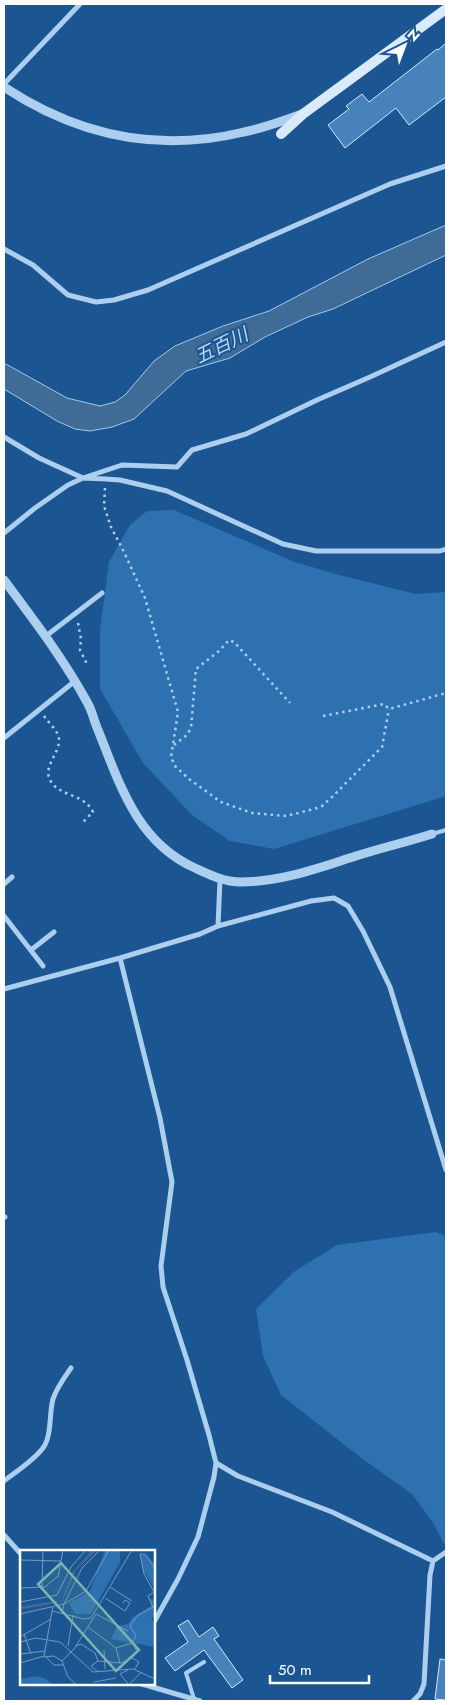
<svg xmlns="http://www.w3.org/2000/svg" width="450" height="1705" font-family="Jost,'Noto Sans JP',sans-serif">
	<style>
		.green { fill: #2e71b0 }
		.water { fill: #406b96; stroke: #9fcaf1 }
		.building { fill: #4882bb; stroke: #d2e7fa }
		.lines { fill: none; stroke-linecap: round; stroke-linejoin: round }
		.path { stroke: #acceef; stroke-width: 2.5; stroke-dasharray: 2.5 4; stroke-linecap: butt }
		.service { stroke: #acceef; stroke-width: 4 }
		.minor { stroke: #acceef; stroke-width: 5 }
		.tertiary { stroke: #acceef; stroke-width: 9 }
		.secondary { stroke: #d9eafa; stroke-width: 10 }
		.labels { text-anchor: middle; stroke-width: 4; stroke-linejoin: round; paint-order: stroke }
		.water-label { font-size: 19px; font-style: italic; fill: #b8d8f6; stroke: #1b5692 }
		.inset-river { fill: none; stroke: #406b96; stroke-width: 2.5 }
		.inset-road { fill: none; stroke: #769abe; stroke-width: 1 }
		.view { fill: #7bb4af; fill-opacity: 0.15; stroke: #7bb4af; stroke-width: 2.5 }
		.inset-edge { fill: none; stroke: #fff; stroke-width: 2.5 }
	</style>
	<rect width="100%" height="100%" fill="#1b5692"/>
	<path class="green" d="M174 510 295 562 339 575 416 594 446 592V796L274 849 230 841 192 815 143 763 100 689V630L109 562 130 525 147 511Z
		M436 1232 446 1236V1547L432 1521 412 1494 360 1457 281 1395 263 1356 256 1309 295 1271 337 1245Z"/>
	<path class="water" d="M446 225V255L333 309 308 317 265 337 230 358 186 371 134 419 112 427 90 431 75 429 57 421 4 389V363L67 398 100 406 115 402 125 395 154 361 175 346 223 326 269 311 368 259Z"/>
	<path class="building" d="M446 43V97L409 125 396 108 345 148 328 125 349 109 346 106 362 94 369 102 437 49 438 50Z
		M188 1620 199 1637 213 1627 219 1636 214 1639 243 1680 232 1688 204 1650 175 1671 165 1658 188 1642 178 1626Z
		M440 1659 446 1660V1700L435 1699Z"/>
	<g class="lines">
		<path class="path" d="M105 488 104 506 111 527 124 552 145 598 178 712 171 757 175 766 189 779 221 802 252 813 286 816 314 809 322 806 332 797 382 747 389 709
			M78 623 81 639 80 650 87 664
			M44 716C48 722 55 728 58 735 64 750 42 765 50 780 59 797 84 793 93 812L81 824
			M323 716 384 704 389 709 446 693
			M174 745 187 735 191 728 196 669 219 651 229 640 234 642 290 703"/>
		<path class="service" d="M432 834 446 830
			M194 1699 186 1673 204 1662"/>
		<path class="minor" d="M4 84 80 4
			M4 249 33 265 68 295 96 302 114 300 148 290 390 184 446 166
			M4 437 39 458 83 478 122 465 177 467 192 450 246 434 317 400 370 377 446 342
			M4 533 35 508 68 485 83 478 106 479 120 480 167 491 283 544 316 551H440L446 549
			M46 636 102 593
			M4 738 75 681
			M4 884 12 877
			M4 916 43 966
			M218 926 220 880
			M31 950 54 932
			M120 958 160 1118 172 1182 161 1266 163 1287 187 1360 209 1435 216 1463 214 1477 198 1537 178 1579 154 1622
			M4 989 120 958 200 934 218 926 311 901 334 898 348 906 363 931 390 987 446 1170
			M4 1217H5
			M216 1463 238 1476 332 1512 433 1561
			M4 1481C17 1471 33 1461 43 1448 52 1436 49 1413 53 1399 57 1387 64 1378 71 1368
			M4 1535 21 1554
			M142 1684 200 1701
			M413 1701 420 1694 424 1684 430 1575 433 1561 446 1552"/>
		<path class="tertiary" d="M4 87C78 136 157 153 244 132 264 128 283 121 302 114
			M4 580C33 619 63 658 87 702 92 710 94 721 98 730 120 785 137 842 195 868 210 875 224 882 241 882 281 882 318 868 356 856 381 848 407 842 432 834"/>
		<path class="secondary" d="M281 134 303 114 446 9"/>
	</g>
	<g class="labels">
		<g class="water-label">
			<text transform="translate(221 345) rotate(-26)" y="7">五百川</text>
		</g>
	</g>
	<g transform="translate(20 1550)">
		<rect width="135" height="135" fill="#1b5692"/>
		<path d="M85 0H100V12L71 64H55L49 53 70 41ZM120 5H127L135 15V39L123 20ZM130 49 135 50V66L131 69 135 73V97L91 89 97 76 108 74 113 67 131 56ZM17 126 24 128 34 135H0V129Z" fill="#2e71b0"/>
		<path d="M72 0H77L56 20 43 50 34 54 42 50 52 23Z" fill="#406b96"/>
		<path class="inset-river" d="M0 58 37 52"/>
		<path class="inset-road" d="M0 10 41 11M38 27 43 0M90 37 112 51M0 38 25 37 38 26M22 38 23 0M85 48 105 61 110 53 105 50 103 53M0 52 37 45 51 17 66 0M32 61 64 69 71 68 112 0M42 63 44 54 66 41 89 0M0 64 44 54 62 18 80 0M68 77 96 98 100 113M4 84 11 104M0 87 31 69M0 92 16 88 40 92 73 122 113 119 135 129M48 96 53 65M56 96 61 94 75 103 78 111M96 98 112 93M84 100 85 119M0 104 25 101M23 107 34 106 42 111 48 127 57 135M26 107 34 115H43M112 108 117 101 112 93 116 86 110 76 117 66 133 57 128 46 134 42 124 24 120 4H125L135 19M42 111 54 99 76 64 108 81M0 113 24 106 33 56M108 120 100 124 109 135M78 122 71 116 78 111 101 113 112 108 119 112 115 119M74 132 96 128M109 135 121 122"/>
		<path class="view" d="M41 13 119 100 96 121 18 34Z"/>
		<rect width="135" height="135" class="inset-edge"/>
	</g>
	<rect width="450" height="1705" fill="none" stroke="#ffffff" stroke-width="10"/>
	<g transform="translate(405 45) rotate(42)" stroke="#1b5692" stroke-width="4" paint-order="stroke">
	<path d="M0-4L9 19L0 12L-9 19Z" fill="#ffffff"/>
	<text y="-8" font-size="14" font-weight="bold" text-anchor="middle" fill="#ffffff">N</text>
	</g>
	<path d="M270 1675v8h99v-8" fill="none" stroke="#ffffff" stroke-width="2.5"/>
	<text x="278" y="1675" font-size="15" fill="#ffffff" stroke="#1b5692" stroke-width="4" paint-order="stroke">50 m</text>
</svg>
